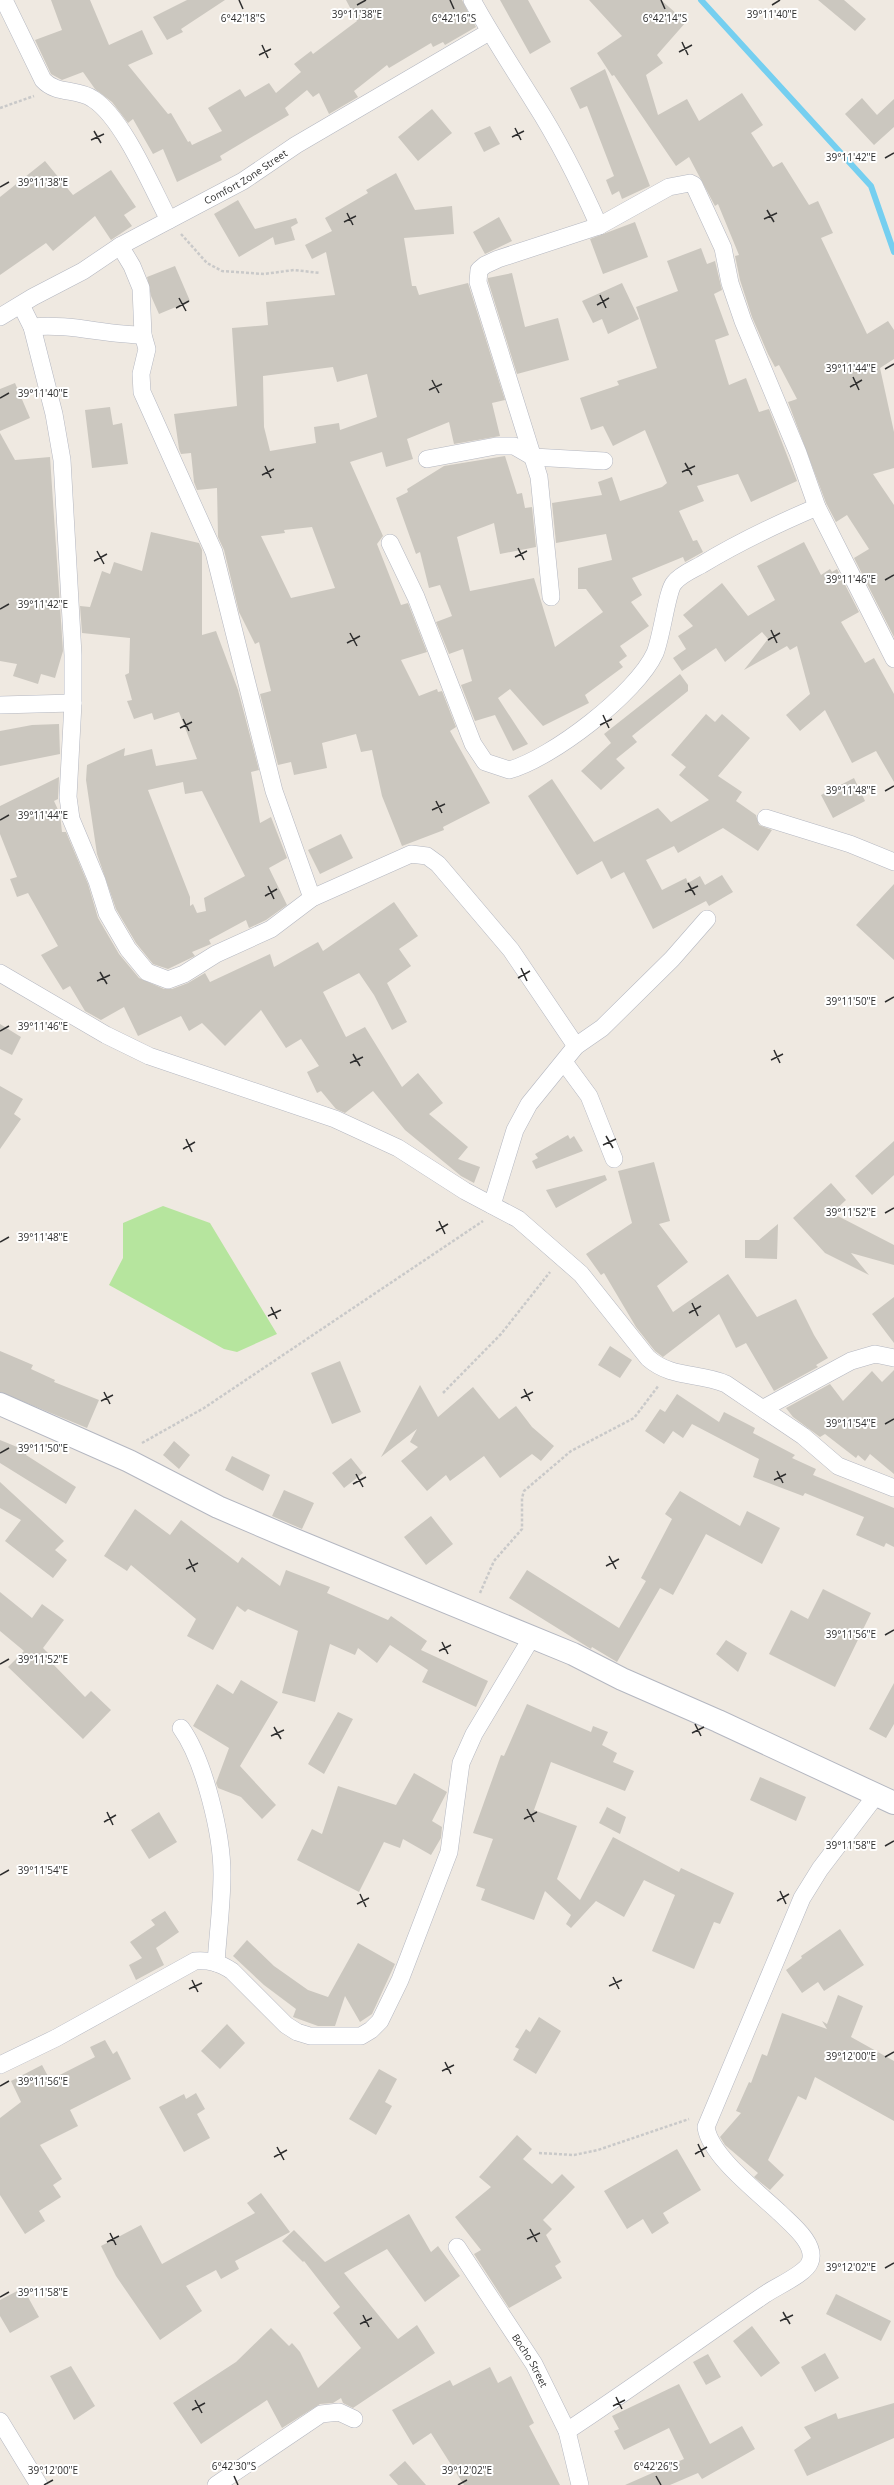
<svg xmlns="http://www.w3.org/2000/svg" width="894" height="2485" font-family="'Open Sans',sans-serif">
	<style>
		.green { fill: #b6e59e }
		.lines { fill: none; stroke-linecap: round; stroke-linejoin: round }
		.stream { stroke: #75cff0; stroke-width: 6 }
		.building { fill: #cbc7bf; fill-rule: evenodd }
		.street-casing { stroke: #b4b7c1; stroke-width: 18 }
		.secondary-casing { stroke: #b4b7c1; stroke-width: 24 }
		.path { stroke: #c9c9c9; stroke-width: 2.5; stroke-dasharray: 3 2; stroke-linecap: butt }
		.street { stroke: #fff; stroke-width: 17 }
		.secondary { stroke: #fff; stroke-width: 22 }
		.ticks { fill: none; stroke: #2e2e2e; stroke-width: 1.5 }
		.labels { text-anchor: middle; stroke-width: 4; stroke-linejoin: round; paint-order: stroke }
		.street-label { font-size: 10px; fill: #2e2e2e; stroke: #fff }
		.ticks-label { font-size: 10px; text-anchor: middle; fill: #2e2e2e; stroke: #fff; stroke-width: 4; stroke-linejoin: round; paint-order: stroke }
	</style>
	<rect width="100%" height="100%" fill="#efe9e1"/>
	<path class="green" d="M163 1206 210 1223 277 1334 237 1352 224 1349 109 1285 123 1258V1223Z"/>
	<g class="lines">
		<path class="stream" d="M701 0 871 186 894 252"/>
	</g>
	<path class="building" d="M51 0H90L109 45 142 30 153 54 128 65 168 114 171 113 188 142 190 141 192 145 222 131 208 108 240 89 245 97 269 83 276 93 301 72 294 64 311 51 313 54 357 21 346 0H462L476 27 445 45 443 42 433 47 431 43 389 68 387 65 354 91 358 97 329 114 319 93 313 97 307 90 285 108 289 115 220 156 222 160 177 182 163 149 153 154 133 119 128 123 112 102 95 89 83 72 62 80 51 74 35 40 62 30Z
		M187 0H225L181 29 183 32 167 40 153 17Z
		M500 0H528L551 42 530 54Z
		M589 0H661L686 22 657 55 663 63 646 75 658 115 687 99 699 121 742 93 763 125 751 133 773 167 782 162 809 205 818 201 833 233 821 238 867 334 888 321 894 330V359L880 368 894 432V468L873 474 894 505V637L854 558 869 549 847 515 836 522 826 503 788 402 797 399 779 365 775 367 768 354 752 317 740 280 735 256 739 255 718 204 715 206 689 157 676 166 614 75 612 76 597 53 622 36Z
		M818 0H844L866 19 855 31Z
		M605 69 650 186 622 199 619 191 612 195 606 180 614 176 587 106 580 109 570 88Z
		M862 98 877 115 894 99V127L874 145 845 114Z
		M432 109 452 133 418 161 398 137Z
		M490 126 500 144 484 152 474 133Z
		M45 161 73 195 111 170 136 207 124 215 132 226 111 240 95 216 53 251 46 243 0 275V197Z
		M396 173 415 210 452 206 454 234 404 238 412 286H416L419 295 468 283 505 400 492 403 500 436 454 444 449 422 407 439 413 459 386 467 382 452 350 462 383 536 377 544 401 605 408 603 427 652 401 660 419 696 437 689 438 692 442 691 456 727 450 731 490 803 443 827 444 830 402 846 382 796 372 750 361 752 356 734 322 743 327 768 294 775 291 762 278 765 260 694 271 691 259 642 255 644 239 612 224 550 218 537 217 488 197 490 194 482 191 453 181 454 179 449 174 414 237 406 232 328 268 325 266 302 335 295 326 252 312 259 305 245 332 231 325 218 368 193 366 190ZM333 367 337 382 367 374 377 417 340 430 339 423 314 427 316 443 270 451 264 427 263 376ZM312 527 335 588 291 598 261 536 285 533 284 530Z
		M238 200 255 229 296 218 298 223 291 227 295 240 275 245 273 237 239 257 214 214Z
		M499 217 512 241 485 254 473 232Z
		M635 222 648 257 603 274 590 239Z
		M701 248 707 264 715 261 722 290 714 294 729 335 715 340 729 385 746 378 759 412 769 409 797 481 751 502 738 474 697 486 704 501 679 511 693 541 697 540 703 552 685 562 683 557 632 578 642 595 631 602 649 626 620 646 627 656 619 662 623 667 585 695 589 703 543 726 510 689 498 698 528 744 513 751 495 715 475 721 461 685 472 681 463 649 449 654 436 622 452 616 440 585 429 588 420 552 416 554 396 498 408 492 407 489 444 466 505 456 517 494 522 493 525 508 532 507 536 547 500 554 494 523 457 537 470 591 534 578 555 647 603 612 586 589H578V568L612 560 606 534 556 543 552 503 602 495 598 482 612 477 620 501 662 487 667 483 645 430 613 446 603 426 591 430 580 398 619 385 617 381 657 368 636 307 678 291 667 261Z
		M175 266 190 301 159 314 151 296 147 277Z
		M512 273 525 327 558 318 569 360 517 374 488 281V278Z
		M622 283 639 319 608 334 602 319 593 323 582 301Z
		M15 383 30 418 0 431V389Z
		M110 407 113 425 122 423 128 464 92 468 85 410Z
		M0 433 15 460 50 457 63 651 55 678 41 674 38 684 13 676 17 664 0 661Z
		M151 532 199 543 202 550V635L216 631 238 690 259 770 251 772 260 823 271 817 287 858 269 868 287 905 266 920 249 928 246 920 209 940 211 944 192 952 195 956 168 969 153 964 136 943 116 909 97 854 86 780 87 765 125 748 124 756 152 749 156 766 197 759 179 712 154 720 152 713 134 719 127 701 132 700 125 675 129 673 130 638 82 633 80 606 90 607 102 571 110 574 114 562 142 571ZM183 782 185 794 202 791 245 876 204 898 206 911 197 913 193 904 190 906V897L148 790Z
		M804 542 821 575 830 569 832 572 837 569 859 612 841 622 865 663 874 658 894 694V782L876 751 852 763 825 710 800 731 786 715 810 694 797 646 790 650 787 646 744 670 768 639 762 632 725 662 716 648 682 671 673 658 686 649 678 636 693 626 683 615 722 583 748 616 775 600 757 566Z
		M680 674 688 685V691L632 736 637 742 616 759 625 768 601 790 581 771 611 743 604 734Z
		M706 714 715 722 722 714 750 738 718 776 742 792 736 801 756 815 759 825 772 830 758 851 723 828 678 853 674 846 646 860 662 890 686 878 688 883 700 876 705 885 722 875 733 892 709 906 706 901 653 929 624 872 611 879 602 861 577 875 528 796 552 779 594 842 658 808 671 822 709 800 679 775 686 767 671 755Z
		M59 724 60 754 0 766V731L32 725Z
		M59 777 58 799 54 801 60 814 62 832H66L88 884 98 918 119 954 139 978 164 989H172L188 983 205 973 210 982 270 954 274 967 318 942 323 951 394 902 418 936 399 949 411 966 387 983 407 1022 392 1030 374 995 359 973 323 992 346 1037 365 1027 402 1087 418 1073 443 1103 429 1114 468 1147 458 1159 480 1167 474 1183 461 1176 405 1130 373 1091 345 1113 336 1109 321 1091 317 1093 307 1072 319 1066 301 1039 286 1048 261 1010 225 1046 202 1023 189 1031 181 1016 138 1036 124 1007 101 1020 85 1011 70 986 63 990 41 955 58 946 28 893 17 897 10 879 17 877 0 834V806Z
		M854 778 865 801 833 818 821 795Z
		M341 834 353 858 320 874 308 850Z
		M894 884V960L856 925Z
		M0 1024 21 1037 12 1055 0 1049Z
		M0 1086 23 1099 14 1114 21 1119 0 1149Z
		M568 1135 570 1139 574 1136 583 1151 536 1169 532 1161 538 1158 535 1154Z
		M894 1141V1175L872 1195 855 1176Z
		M654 1162 670 1221 659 1224 688 1262 657 1286 673 1312 728 1274 757 1317 796 1299 814 1335 828 1358 816 1365 818 1367 774 1391 746 1343 736 1348 719 1314 663 1357 655 1351 636 1327 604 1273 601 1275 586 1254 632 1223 618 1171Z
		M605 1175 607 1180 556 1208 546 1190Z
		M831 1183 846 1200 832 1213 894 1245V1265L851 1253 869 1275 825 1253 793 1218Z
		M778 1224 777 1259 745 1258V1240H759Z
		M894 1297V1343L872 1314Z
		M610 1346 632 1360 620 1378 598 1365Z
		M0 1351 33 1365 31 1369 55 1380 54 1382 99 1400 87 1428 0 1392Z
		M340 1361 361 1412 332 1424 311 1373Z
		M894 1370V1474L870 1454 865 1461 858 1455 856 1458 825 1434 820 1437 793 1417 786 1408 830 1384 843 1401 872 1371 882 1382Z
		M420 1385 438 1417 473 1387 499 1419 516 1406 532 1427 554 1446 541 1461 532 1454 500 1478 484 1456 450 1481 446 1475 427 1491 401 1461 418 1447 410 1442 417 1429 381 1457Z
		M677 1394 719 1422 724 1412 755 1428 753 1433 795 1455 792 1458 816 1469 813 1475 894 1508V1547L886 1543 884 1547 856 1535 864 1517 805 1493 803 1496 753 1477 759 1459 692 1424 683 1438 673 1431 664 1444 645 1431 660 1409 665 1412Z
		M0 1440 27 1451 26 1455 76 1487 66 1504 0 1463Z
		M174 1441 190 1455 179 1469 163 1455Z
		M232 1456 270 1475 263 1491 225 1470Z
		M351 1458 363 1473 344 1488 332 1473Z
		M0 1482 64 1541 55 1550 67 1560 53 1578 5 1541 21 1520 0 1508Z
		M284 1490 314 1503 302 1529 272 1516Z
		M680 1491 740 1526 747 1511 780 1528 762 1564 706 1534 673 1595 660 1588 617 1662 592 1647 591 1649 509 1598 527 1570 619 1628 646 1581 641 1578 672 1519 665 1514Z
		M135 1509 170 1535 181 1520 238 1563 242 1557 280 1586 286 1570 330 1587 327 1593 388 1620 391 1616 427 1641 421 1650 488 1681 476 1707 422 1682 428 1670 390 1645 377 1663 358 1648 355 1655 330 1644 315 1702 282 1693 298 1631 248 1609 245 1612 237 1606 213 1650 187 1636 196 1619 131 1565 127 1571 104 1556Z
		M431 1516 453 1544 426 1565 404 1537Z
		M823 1589 871 1613 835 1687 769 1654 791 1610 808 1619Z
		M0 1592 32 1618 42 1604 64 1620 43 1648 53 1658 50 1661 85 1697 91 1691 111 1710 83 1739 8 1667 24 1651 0 1631Z
		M726 1640 747 1653 738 1672 716 1654Z
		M241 1680 278 1702 240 1766 276 1805 262 1819 241 1797 218 1788 216 1783 229 1748 193 1726 217 1684 233 1694Z
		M894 1683V1724L886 1738 869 1729Z
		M527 1704 591 1732 593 1726 608 1732 602 1745 617 1753 613 1762 634 1771 625 1791 551 1762 534 1810 577 1826 557 1879 580 1900 613 1837 679 1872 681 1868 734 1893 720 1924 714 1922 694 1969 652 1951 675 1895 644 1880 624 1917 596 1901 571 1928 566 1924 571 1915 545 1891 534 1920 481 1900 485 1889 476 1886 493 1839 473 1833 501 1755 504 1756Z
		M338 1712 353 1719 324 1774 308 1764Z
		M414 1773 447 1792 432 1821 442 1827 441 1838 431 1855 403 1839 400 1848 384 1842 359 1892 297 1860 312 1829 322 1834 338 1786 396 1805Z
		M760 1777 806 1797 796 1821 750 1800Z
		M607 1807 626 1817 620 1834 599 1823Z
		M159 1812 177 1842 149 1859 131 1830Z
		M165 1911 179 1932 156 1948 164 1965 136 1980 129 1965 142 1958 130 1942 155 1925 151 1920Z
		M840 1929 864 1965 824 1991 818 1982 802 1993 786 1970 802 1958 801 1956Z
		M247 1940 274 1966 308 1990 328 1997 358 1943 395 1964 372 2014 360 2022 345 1996 335 2026H318L293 2017 296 2009 264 1985 233 1956Z
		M838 1995 863 2006 851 2037 894 2061V2121L815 2077 806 2100 798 2096 768 2160 784 2175 770 2190 754 2177 758 2173 725 2145 720 2137 741 2113 736 2111 749 2082 751 2083 762 2054 767 2056 782 2013 827 2029 822 2021 827 2024Z
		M539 2017 561 2031 536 2074 513 2060 519 2049 515 2047 526 2029 530 2032Z
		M227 2024 245 2043 220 2069 201 2051Z
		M105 2040 113 2054 117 2051 131 2079 70 2110 78 2126 40 2145 62 2179 53 2185 61 2197 39 2211 45 2221 25 2234 0 2195V2118L21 2102 11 2081 42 2065 50 2080 95 2057 90 2047Z
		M379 2069 397 2079 385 2102 392 2106 376 2135 349 2119Z
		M196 2093 205 2109 197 2114 210 2138 184 2152 159 2107 184 2094 186 2099Z
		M517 2135 532 2149 523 2159 552 2184 562 2174 575 2187 543 2220 552 2229 546 2235 561 2262 555 2266 562 2278 509 2308 474 2254 481 2250 455 2217 491 2187 479 2177Z
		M677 2149 701 2190 663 2213 669 2223 652 2234 643 2219 627 2229 604 2191Z
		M261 2193 290 2232 235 2261 239 2269 221 2279 216 2270 186 2286 202 2311 160 2340 116 2276 101 2246 141 2225 162 2264 255 2213 247 2203Z
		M409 2214 431 2252 438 2246 460 2276 425 2302 387 2249 344 2273 398 2339 417 2325 435 2353 353 2408 343 2403 341 2398 333 2403 320 2404 282 2428 267 2400 201 2444 173 2403 236 2362 271 2328 289 2346 292 2343 300 2352 318 2388 361 2348 333 2313 340 2307 304 2261 303 2262 282 2241 294 2230 325 2262Z
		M23 2288 39 2317 10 2333 0 2316V2300Z
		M836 2294 891 2321 881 2341 826 2314Z
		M752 2326 780 2363 761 2377 733 2341Z
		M825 2353 839 2378 815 2392 801 2367Z
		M708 2354 721 2377 706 2385 693 2362Z
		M71 2366 95 2406 74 2420 50 2376Z
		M490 2367 498 2383 511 2376 534 2423 529 2426 560 2485H464L431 2433 413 2445 392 2410 450 2380 453 2386Z
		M679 2384 710 2444 742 2426 755 2449 702 2479 698 2473 670 2485H625L684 2459 669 2428 624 2450 614 2431 619 2429 612 2416Z
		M894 2403V2438L807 2476 794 2450 811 2438 804 2427 836 2413 838 2419Z
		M405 2461 426 2485H398L389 2475Z"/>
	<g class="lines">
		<defs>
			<g id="street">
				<path d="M472 0C491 35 513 68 534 102 559 141 580 183 599 226"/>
				<path d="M5 2 43 80C57 95 77 88 93 99 123 118 152 188 169 220"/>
				<path d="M120 246 132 266 141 288 143 335 147 349 141 374 142 392 214 552 274 791 312 898"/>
				<path d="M21 305 32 327 54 414 62 460 73 655V703L68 797 71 819 97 881 107 913 128 949 147 972 168 980 184 974 216 954 271 929 312 898 411 854 427 856 438 864 511 950 576 1046"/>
				<path id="s1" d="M0 317 33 297 83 271 120 246 243 181 296 145 489 32"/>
				<path d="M32 327C69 323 106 335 143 335"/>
				<path d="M427 459 496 446H514L533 457 604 461"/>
				<path d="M390 543 416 597 473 744 485 762 509 770C551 759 637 693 655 653 662 636 667 591 674 583 680 575 692 570 701 565 739 542 777 524 817 507"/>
				<path d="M551 597 539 477 478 282 479 270 485 265 498 259 599 226 669 187 690 183 694 185 723 248 730 283 743 321 798 453 817 507 894 659"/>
				<path d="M0 705 73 703"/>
				<path d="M766 818 850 844 894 862"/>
				<path d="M0 973 106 1035 149 1056 335 1119 398 1148 465 1191 518 1219 581 1274 648 1358C672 1379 698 1372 726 1384L803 1436 838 1466 894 1488"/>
				<path d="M564 1062 589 1096 614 1159"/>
				<path d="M492 1205 515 1130 529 1104 576 1046 602 1028 672 959 707 919"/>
				<path d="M764 1408 851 1361 875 1354 894 1358"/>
				<path d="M181 1728C204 1760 222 1834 222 1874 222 1903 218 1933 216 1963"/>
				<path d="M0 2065 56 2038 195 1961C210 1960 220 1963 232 1971L286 2025 297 2032 310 2036H361L371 2030 380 2021 400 1980 449 1852 461 1763 474 1734 532 1637"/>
				<path id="s2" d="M457 2247 534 2364 567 2431 580 2485"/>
				<path d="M0 2421 39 2485"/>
				<path d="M567 2431C634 2387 698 2340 764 2295 775 2287 806 2274 810 2262 817 2244 791 2224 780 2213 759 2193 710 2156 706 2127L802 1898 820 1869 877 1794"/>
				<path d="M216 2485 321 2414 339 2412 354 2419"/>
			</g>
			<path id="secondary" d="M0 1404 129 1461 218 1507 288 1537 573 1654 622 1679 718 1721 894 1803"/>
		</defs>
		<use href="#street" class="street-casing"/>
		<use href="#secondary" class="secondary-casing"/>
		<path class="path" d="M0 108 34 96
			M181 234 207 263 222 271 264 274 294 270 320 273
			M443 1393 501 1334 550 1272
			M142 1443 204 1408 483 1221
			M480 1593 494 1561 522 1529V1498L524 1491 571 1451 634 1418 659 1385
			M539 2153 574 2155 598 2150 689 2119"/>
		<use href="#street" class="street"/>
		<use href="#secondary" class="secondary"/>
	</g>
	<path class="ticks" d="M239 0 243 9M450 0 454 9M661 0 665 9M357 5 366 0M772 5 780 0M682 42 688 55M262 45 268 58M679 52 692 45M259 55 271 49M515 128 521 140M94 131 101 143M512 137 524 131M91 140 104 134M885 158 894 153M0 187 9 182M767 210 774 222M347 213 353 225M764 219 777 213M344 222 356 216M600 295 606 308M179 298 186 311M597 305 609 298M176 308 189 301M885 369 894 364M853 377 859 390M432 380 439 393M850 387 862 380M429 390 442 384M0 398 9 393M685 463 692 475M265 466 271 478M682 472 695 466M262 475 274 469M518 548 524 560M97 551 104 564M515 557 527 551M94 561 107 554M885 580 894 575M0 609 9 604M771 630 777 643M350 633 357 646M768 640 780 633M347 643 360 636M603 715 609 728M183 719 189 731M600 725 612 719M180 728 192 722M885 791 894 786M436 801 442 813M432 810 445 804M0 820 9 815M688 883 695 895M268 886 274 899M685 892 698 886M265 896 277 889M521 968 527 981M100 972 107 984M518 978 530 971M97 981 110 975M885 1002 894 997M0 1031 9 1026M774 1050 780 1063M353 1054 360 1066M771 1060 783 1054M350 1063 363 1057M606 1136 613 1148M186 1139 192 1152M603 1145 616 1139M183 1149 195 1142M885 1213 894 1208M439 1221 445 1234M436 1231 448 1224M0 1242 9 1237M692 1303 698 1316M271 1307 277 1319M689 1313 701 1306M268 1316 281 1310M524 1389 530 1401M104 1392 110 1404M521 1398 533 1392M101 1401 113 1395M885 1424 894 1419M0 1453 9 1448M777 1471 783 1483M356 1474 363 1487M774 1480 786 1474M353 1484 366 1477M609 1556 616 1569M189 1559 195 1572M606 1566 619 1559M186 1569 198 1563M885 1635 894 1630M442 1642 448 1654M439 1651 451 1645M0 1664 9 1659M695 1724 701 1736M274 1727 281 1739M692 1733 704 1727M271 1736 284 1730M527 1809 534 1822M107 1812 113 1825M524 1819 537 1812M104 1822 116 1815M885 1846 894 1841M0 1875 9 1870M780 1891 786 1904M360 1894 366 1907M777 1901 789 1894M357 1904 369 1898M613 1977 619 1989M192 1980 198 1992M609 1986 622 1980M189 1989 202 1983M885 2057 894 2052M445 2062 451 2074M442 2071 454 2065M0 2086 9 2081M698 2144 704 2157M277 2147 284 2160M695 2154 707 2147M274 2157 287 2150M530 2229 537 2242M110 2233 116 2245M527 2239 540 2233M107 2242 119 2236M885 2268 894 2263M0 2297 9 2292M783 2312 790 2324M363 2315 369 2327M780 2321 793 2315M360 2324 372 2318M616 2397 622 2409M195 2400 202 2413M613 2406 625 2400M192 2410 205 2403M234 2476 238 2485M656 2476 661 2485M44 2485 53 2480M458 2485 467 2480"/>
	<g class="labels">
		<g class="street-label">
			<text dy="4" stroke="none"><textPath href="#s1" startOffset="283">Comfort Zone Street</textPath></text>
			<text dy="4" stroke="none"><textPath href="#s2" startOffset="135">Bocho Street</textPath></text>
		</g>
	</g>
	<g class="ticks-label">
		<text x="357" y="18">39°11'38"E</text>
		<text x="772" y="18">39°11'40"E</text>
		<text x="243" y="22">6°42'18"S</text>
		<text x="454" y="22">6°42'16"S</text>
		<text x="665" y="22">6°42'14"S</text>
		<text x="851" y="161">39°11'42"E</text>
		<text x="43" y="186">39°11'38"E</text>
		<text x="851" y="372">39°11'44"E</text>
		<text x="43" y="397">39°11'40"E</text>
		<text x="851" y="583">39°11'46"E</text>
		<text x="43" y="608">39°11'42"E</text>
		<text x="851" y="794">39°11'48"E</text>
		<text x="43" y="819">39°11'44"E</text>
		<text x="851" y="1005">39°11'50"E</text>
		<text x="43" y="1030">39°11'46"E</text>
		<text x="851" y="1216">39°11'52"E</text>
		<text x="43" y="1241">39°11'48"E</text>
		<text x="851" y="1427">39°11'54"E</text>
		<text x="43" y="1452">39°11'50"E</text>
		<text x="851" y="1638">39°11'56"E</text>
		<text x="43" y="1663">39°11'52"E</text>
		<text x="851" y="1849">39°11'58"E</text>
		<text x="43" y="1874">39°11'54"E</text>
		<text x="851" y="2060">39°12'00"E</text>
		<text x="43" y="2085">39°11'56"E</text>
		<text x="851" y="2271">39°12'02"E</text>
		<text x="43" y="2296">39°11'58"E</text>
		<text x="234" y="2470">6°42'30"S</text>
		<text x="656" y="2470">6°42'26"S</text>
		<text x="53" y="2474">39°12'00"E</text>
		<text x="467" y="2474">39°12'02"E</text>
	</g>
</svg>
